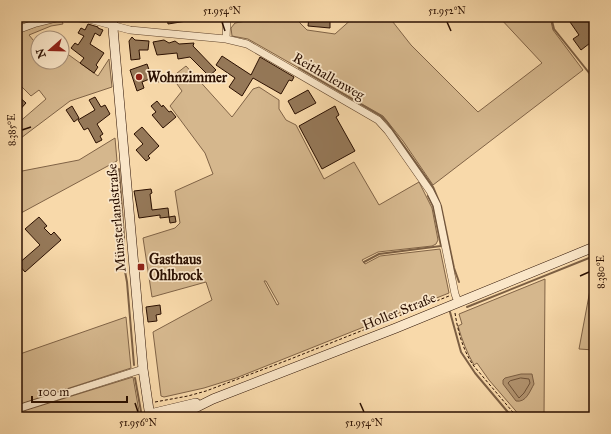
<svg xmlns="http://www.w3.org/2000/svg" width="611" height="434" font-family="'IM FELL Great Primer',serif">
	<style>
		.green { fill: #d5b78d; stroke: #806346; fill-rule: evenodd }
		.water { fill: #b29470; stroke: #7c5f43 }
		.lines { fill: none; stroke-linecap: round; stroke-linejoin: round }
		.shore { stroke: #6e5238; stroke-width: 1 }
		.stream { stroke: #7c5f43; stroke-width: 2 }
		.building { fill: #957858; stroke: #2a0f00 }
		.street-casing { stroke: #5e422a; stroke-width: 8 }
		.secondary-casing { stroke: #2a0f00; stroke-width: 10 }
		.path { stroke: #2a0f00; stroke-width: 1; stroke-dasharray: 3 2; stroke-linecap: butt }
		.street { stroke: #fae6c8; stroke-width: 7 }
		.secondary { stroke: #fae6c8; stroke-width: 9 }
		.ticks { fill: none; stroke: #2a0f00; stroke-width: 1.5 }
		.poi-dot { fill: #8f2418; stroke: #fae6c8; stroke-width: 1.5 }
		.labels { text-anchor: middle; stroke-width: 3.5; stroke-linejoin: round; paint-order: stroke }
		.street-label { font-size: 14px; fill: #2a0f00; stroke: #fae6c8 }
		.poi-label { font-size: 14px; font-weight: bold; fill: #2a0f00; stroke: #fae6c8; text-anchor: start }
		.neatline { fill: none; stroke: #2a0f00; stroke-width: 1.5 }
		.ticks-label { font-size: 10px; text-anchor: middle; fill: #2a0f00 }
	</style>
	<rect width="100%" height="100%" fill="#f8d9aa"/>
	<filter id="stains"><feTurbulence type="fractalNoise" baseFrequency=".005" numOctaves="4"/><feColorMatrix values="0 0 0 0 .2 0 0 0 0 .09 0 0 0 0 .02 0 0 0 .5 -.17"/></filter>
	<radialGradient id="worn" r=".72"><stop offset=".6" stop-color="#630" stop-opacity="0"/><stop offset="1" stop-color="#630" stop-opacity=".3"/></radialGradient>
	<path class="green" d="M269 17H294L307 30 335 34 354 17H389L411 45 478 112 542 63 499 17H550L553 30 583 70 433 185 403 141 383 116 248 39 232 36 231 28 235 23Z
		M56 21H62L63 24 51 26 29 35 38 46V62H62V50L98 76 109 59 112 87 70 101 17 141V124L46 99 39 90 31 96 17 82V33L37 26Z
		M186 66 232 117 253 89 259 87 279 100V109L286 120 296 125 324 179 354 162 379 205 419 182 432 208 438 240 436 244 432 246 378 252 362 260 365 264 380 256 440 249 449 293 236 378 204 388 164 397 161 396 153 332 212 300 206 282 152 297 143 238 175 228 180 223 175 191 213 174 205 153 170 106 182 91 172 77ZM264 281H266L279 304 277 305Z
		M115 138 117 161 21 213 19 210 17 211V172L79 160Z
		M593 274H594V350L579 349Z
		M545 279 544 417H521L489 380 477 363 474 365C467 353 462 340 458 326L462 324 459 314Z
		M126 317 131 368 17 405V355Z
		M133 377 140 417H17V413Z"/>
	<path class="water" d="M521 374H532L534 384C530 391 526 403 516 401L503 384V380L505 378Z"/>
	<g class="lines">
		<path class="shore" d="M521 378 529 379 530 383 524 393 519 398 508 383 510 381Z"/>
		<path class="stream" d="M551 17 554 29 594 79
			M299 68 381 116 387 122 433 187 441 206 454 268 459 282
			M119 169 124 236V266L127 282 134 365
			M364 262 379 254 441 246 433 206 428 196
			M467 307 594 256
			M450 312 461 352 475 373 512 417
			M135 378 142 417"/>
	</g>
	<path class="building" d="M167 17H192L193 20 168 24Z
		M309 17H330V28L308 26Z
		M578 17H585L594 30V40L581 50 573 39 579 35 570 22Z
		M88 24 98 27V28L103 30 100 36 95 33 90 44 104 53 96 65 98 67 94 73 80 63 84 58 71 48 75 43 78 45 84 36 78 33 81 28 85 30Z
		M132 37 135 40 149 41 148 50H139L140 59 131 60 129 41Z
		M164 40 169 43 175 41 179 44 194 43 193 46 216 70 209 76 190 57 178 59 177 53 157 55 153 42Z
		M222 56 251 75 260 57 294 77 292 81 289 80 281 94 253 78 242 96 229 87 235 78 216 65Z
		M147 64 152 78 142 82 144 88 137 91 130 70Z
		M163 75 165 80 158 82 156 78Z
		M308 90 316 103 295 114 288 101Z
		M17 95 26 103 17 113Z
		M95 97 101 107 105 105 110 114 97 124 103 134 100 136 102 140 96 143 88 128 84 130 78 120 95 110 89 100Z
		M157 101 162 107 163 105 169 112 171 111 176 117 163 128 152 115 156 112 151 106Z
		M72 106 79 118 74 122 66 110Z
		M335 106 339 115 336 117 355 151 322 169 299 126Z
		M142 127 159 146 148 156 150 158 146 161 136 150 143 144 134 134Z
		M151 189 152 193 150 194 152 210 168 208 169 217 160 218V215L139 218 134 191Z
		M175 216 176 222 170 223 169 217Z
		M39 217 47 226 44 228 51 235 54 232 61 240 25 272 18 264 40 245 25 229Z
		M160 305 161 314 156 315 157 321 148 322 146 307Z"/>
	<g class="lines">
		<defs>
			<path id="street" d="M69 17 89 19 130 30 226 39 247 44 378 120 388 131 430 191 437 205 455 294 458 302
				M17 30 36 23 60 17
				M226 39 227 17
				M17 409 143 369"/>
			<path id="secondary" d="M112 17 143 369 150 417
				M150 414 196 403
				M177 417 213 399 396 328 594 247"/>
		</defs>
		<use href="#street" class="street-casing"/>
		<use href="#secondary" class="secondary-casing"/>
		<path class="path" d="M455 313C458 332 463 350 473 365L517 417
			M155 402 188 396 206 391 288 360 449 296"/>
		<use href="#street" class="street"/>
		<use href="#secondary" class="secondary"/>
	</g>
	<path class="ticks" d="M222 22 225 31M447 22 451 31M22 130 31 127M580 276 589 272M135 403 138 412M360 403 364 412"/>
	<g class="poi-dot">
		<circle cx="139" cy="77" r="4"/>
		<rect x="137" y="263" width="8" height="8" rx="2"/>
	</g>
	<g class="labels">
		<g class="street-label">
			<text transform="translate(329 76) rotate(30)" y="5">Reithallenweg</text>
			<text transform="translate(116 218) rotate(-95)" y="5">Münsterlandstraße</text>
			<text transform="translate(399 311) rotate(-22)" y="5">Holler Straße</text>
		</g>
		<g class="poi-label">
			<text x="147" y="82">Wohnzimmer</text>
			<text x="149" y="264">Gasthaus<tspan x="149" dy="16">Ohlbrock</tspan></text>
		</g>
	</g>
	<rect width="611" height="434" fill="none" stroke="#f8d9aa" stroke-width="44"/>
	<g transform="translate(50 50) rotate(250)"><circle r="19" fill="#fae6c8" stroke="#a79078"/>
	<path d="M0-3L7 15L0 10L-7 15Z" fill="#8f2418"/>
	<text y="-6" font-size="11" font-weight="bold" text-anchor="middle" fill="#2a0f00">N</text>
	</g>
	<path d="M32 396v6h95v-6" fill="none" stroke="#2a0f00" stroke-width="2"/>
	<text x="38" y="396" font-size="12" fill="#2a0f00" stroke="#fae6c8" stroke-width="3" paint-order="stroke">100 m</text>
	<rect x="22" y="22" width="567" height="390" class="neatline"/>
	<g class="ticks-label">
		<text x="222" y="14">51.954°N</text>
		<text x="447" y="14">51.952°N</text>
		<text transform="translate(11 130) rotate(-90)" y="4">8.385°E</text>
		<text transform="translate(600 272) rotate(-90)" y="4">8.380°E</text>
		<text x="138" y="426">51.956°N</text>
		<text x="364" y="426">51.954°N</text>
	</g>
	<rect width="100%" height="100%" filter="url(#stains)"/>
	<rect width="100%" height="100%" fill="url(#worn)"/>
</svg>
